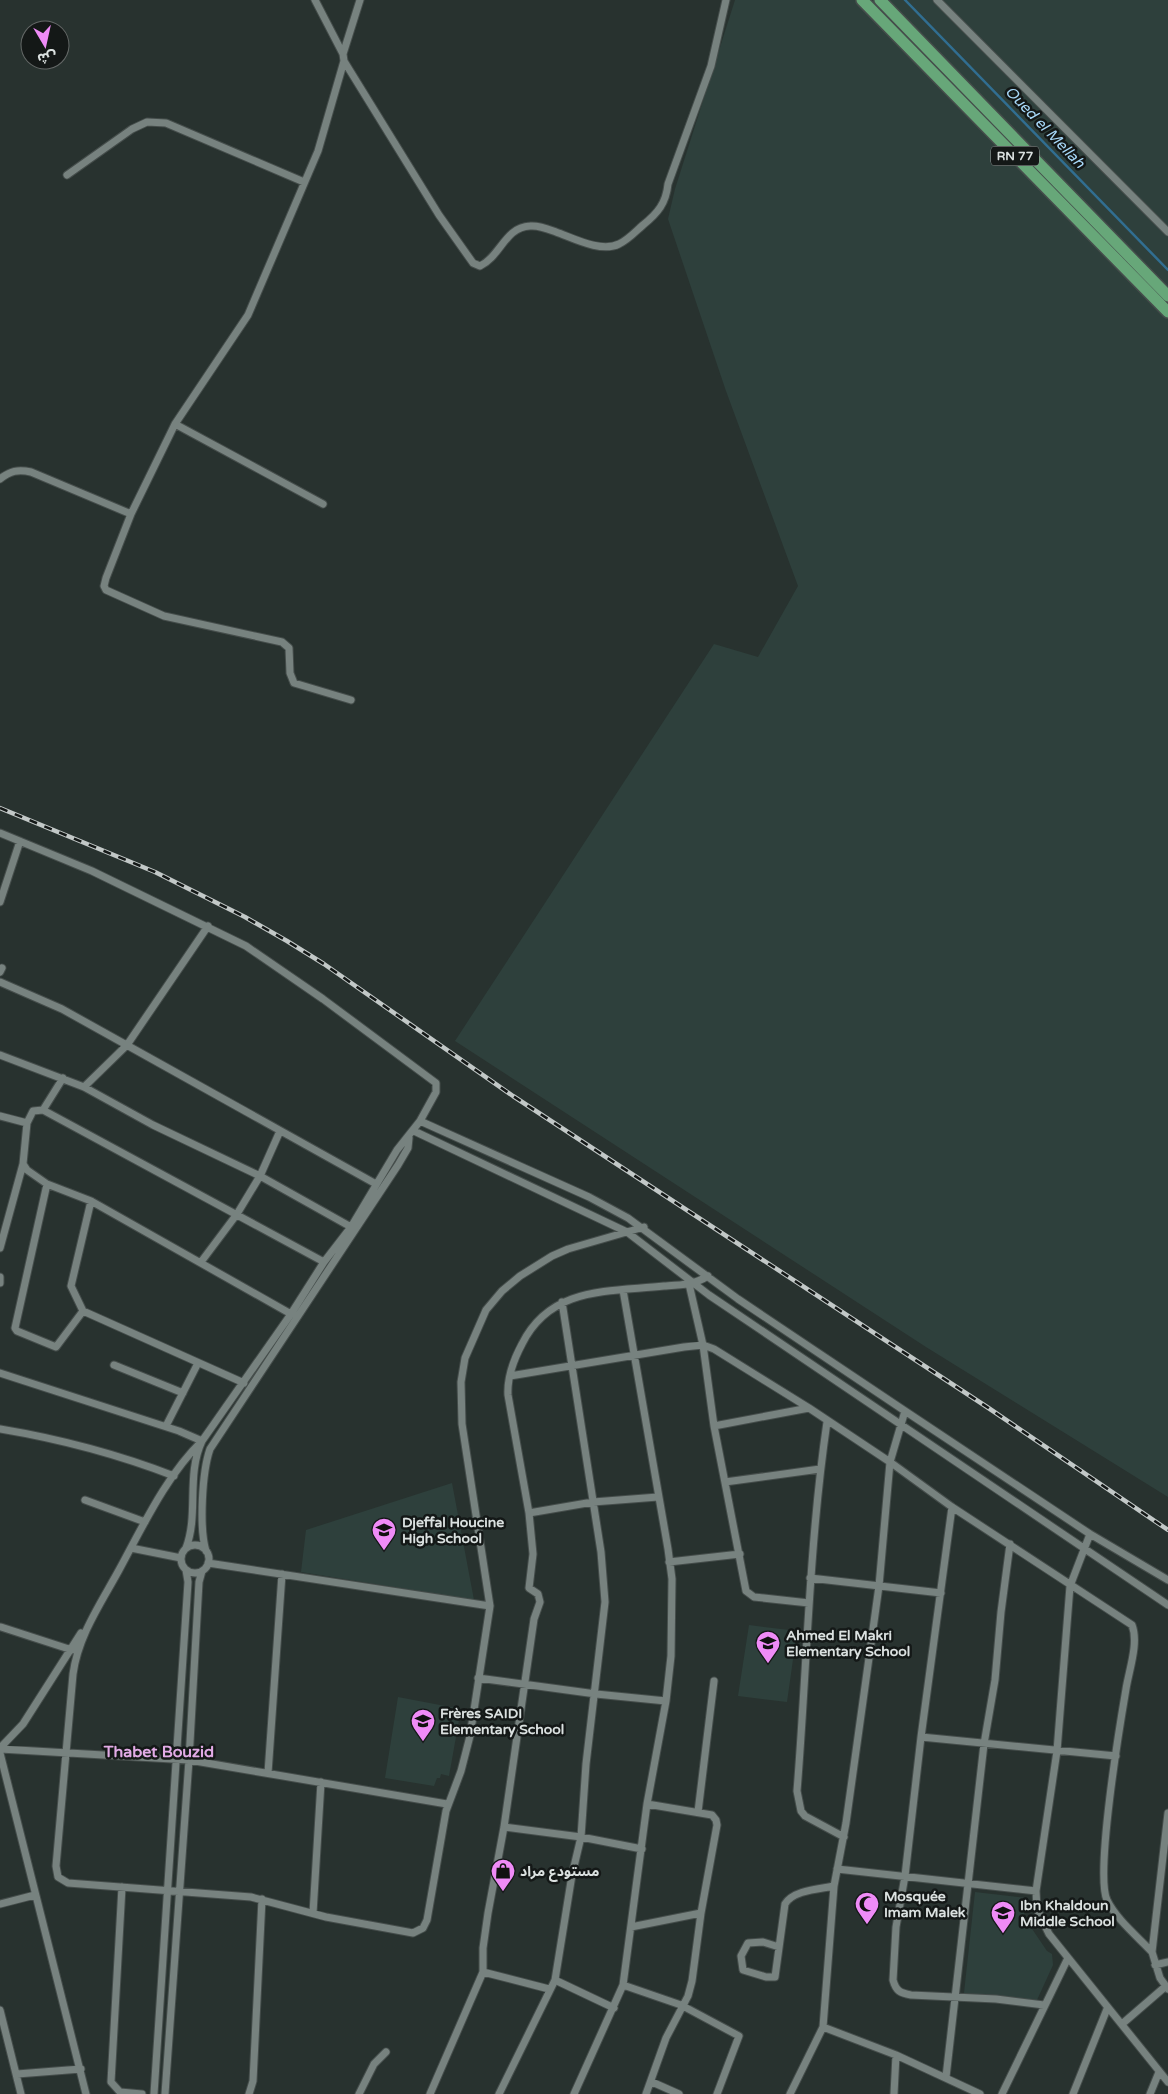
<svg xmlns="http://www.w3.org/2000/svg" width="1168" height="2094" font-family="'Varela Round','Noto Sans Arabic',sans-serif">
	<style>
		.built { fill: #2e403c }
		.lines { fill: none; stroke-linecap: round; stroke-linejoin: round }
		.stream { stroke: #316e91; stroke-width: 2.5 }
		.street-casing { stroke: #454d4b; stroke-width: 9 }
		.primary-casing { stroke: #454d4b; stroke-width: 14 }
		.street { stroke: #77827f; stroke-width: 7 }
		.primary { stroke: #67a779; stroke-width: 11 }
		.rail-casing { stroke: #c2c8c7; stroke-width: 4.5 }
		.rail { stroke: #141817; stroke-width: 2.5; stroke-dasharray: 8; stroke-linecap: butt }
		.labels { text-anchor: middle; stroke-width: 5; stroke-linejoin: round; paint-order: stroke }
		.shield { fill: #141817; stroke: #9fa5a4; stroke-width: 1 }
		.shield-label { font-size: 12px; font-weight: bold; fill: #dbe1e0 }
		.poi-label { font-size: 14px; font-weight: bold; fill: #dbe1e0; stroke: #141817; text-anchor: start }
		.water-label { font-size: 15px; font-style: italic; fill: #a7d8f8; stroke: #141817 }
		.quarter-label { font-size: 16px; font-weight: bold; fill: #e2abe6; stroke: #141817 }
	</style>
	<rect width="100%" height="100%" fill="#28322f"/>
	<path class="built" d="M735 0H1168V1497L926 1347 455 1041 714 644 758 657 798 586 726 391 668 219 675 189Z
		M452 1483 474 1600 301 1572 306 1530Z
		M749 1625 797 1631 787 1702 738 1696Z
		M398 1697 461 1709 449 1776 441 1774 440 1778H437L434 1786 385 1778Z
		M975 1892 1026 1898 1024 1917 1047 1951 1052 1954 1053 1965 1037 2000 964 1993Z"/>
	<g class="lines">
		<path class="stream" d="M905 0 1168 270"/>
		<defs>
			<path id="street" d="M315 0 343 54
				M937 0 1168 232
				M344 61 439 215 473 263 480 266C500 257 505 227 530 226 539 225 548 229 556 232 573 238 601 253 619 244 628 240 635 232 643 225 658 213 666 203 668 184L711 66 726 0
				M67 175 132 129 147 122 166 123 304 182
				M175 424 323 504
				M0 479C10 471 18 469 31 472L131 514 175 424 248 315 318 151 344 61 343 54 360 0
				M131 514 106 578 104 586 106 590 164 616 282 642 289 648 290 673 294 683 351 700
				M0 833 92 871 246 946 323 999 436 1083V1092L420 1121 397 1150 351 1227 324 1262 291 1314 202 1441C186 1475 199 1514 186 1548
				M0 902 20 841
				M0 972 2 968
				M0 982 62 1009 376 1184
				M0 1055 84 1087 153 1125 260 1176 351 1227
				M84 1087 127 1045 208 926
				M43 1110 63 1078
				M0 1116 27 1123 33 1111 43 1110 324 1262
				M420 1121 589 1197 628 1218 738 1299 905 1411 1090 1534 1168 1580
				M27 1123 23 1164 27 1170 47 1184 91 1201 291 1314
				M414 1131 627 1232 709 1295 1168 1605
				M47 1184 15 1328 17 1331 56 1347 83 1311 71 1286 91 1201
				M0 1248 23 1164
				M201 1262 237 1214 260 1176 280 1131
				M0 1277V1283
				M689 1284 703 1345 714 1426 746 1591 754 1597 809 1603
				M83 1311 244 1383
				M114 1365 183 1393
				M0 1373 179 1431 202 1441C166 1476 143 1526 119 1570 101 1603 78 1636 73 1674L56 1866 58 1877 68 1883 251 1897 326 1917 413 1933 423 1928 427 1920 446 1811 461 1771 470 1736 490 1606 462 1424 461 1382 465 1358 486 1310 502 1291 520 1276 552 1256 568 1249 644 1227
				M510 1376 684 1347 703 1345 714 1349 809 1408 890 1462 952 1507 1132 1625C1139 1643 1129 1670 1126 1689 1120 1724 1095 1874 1107 1900 1116 1919 1138 1937 1152 1952
				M827 1422C809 1544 807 1668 797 1791L801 1811 805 1816 844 1837
				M166 1426 198 1363
				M714 1426 809 1408
				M0 1429C60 1439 117 1454 174 1476
				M725 1482 820 1469
				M85 1500 145 1522
				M952 1507 921 1737 905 1876 896 1927 893 1980C896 1991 900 1993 911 1995L996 1999 1044 2005
				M529 1513 593 1502 658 1497
				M1090 1534 1070 1586 1057 1751 1036 1891 1037 1909 1049 1934 1168 2082
				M181 1559a14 14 0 1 1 28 0a14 14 0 1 1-28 0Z
				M131 1548 181 1558
				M206 1551C199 1528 202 1472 210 1449L398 1165 408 1148 409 1138
				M669 1562 740 1554
				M208 1563 490 1606
				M810 1578 941 1593
				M1 1627 72 1650
				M478 1678 596 1694 666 1701
				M921 1737 1116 1756
				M0 1748 23 1724 81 1633
				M0 1749 189 1760 447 1804
				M0 1753 86 2094
				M268 1773 282 1574
				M698 1812 714 1681
				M1168 1813 1152 1952 1160 1978 1168 1989
				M504 1827 581 1837 642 1849
				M837 1869 1036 1891
				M122 1887 111 2082 120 2092 142 2094
				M0 1904 35 1895
				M313 1913 321 1782
				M631 1927 701 1913
				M779 1947 763 1942 748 1943 741 1956 743 1970 766 1977H775L785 1904C793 1890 820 1889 834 1886
				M1155 1965 1168 1962
				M483 1972 549 1989
				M555 1980 614 2008
				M623 1985 681 2005 739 2036 717 2094
				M0 2010 21 2094
				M1122 2024 1166 1986
				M823 2027 896 2055 980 2094
				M17 2074 81 2069
				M946 2077 984 1744 995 1680 1001 1612 1010 1544
				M652 2082 679 2094
				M154 2094 188 1582 186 1570
				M165 2094 189 1760 199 1582 202 1571
				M249 2094 253 2081 262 1899
				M359 2094 374 2064 386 2052
				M430 2094 483 1972V1948L488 1913 504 1827 534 1619 540 1602 538 1594 529 1588 533 1554 529 1513 508 1395C507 1377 514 1359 522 1344 551 1286 609 1292 664 1286 680 1285 694 1285 708 1276
				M499 2094 555 1980 572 1875 581 1837 586 1764 605 1602 601 1552 562 1302
				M574 2094 623 1985 647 1804 666 1701 671 1656 672 1579 668 1549 623 1290
				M646 2094 666 2038 688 1996 692 1981 701 1913 717 1825 716 1820 712 1815 647 1804
				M790 2094 823 2027 834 1886 846 1823 879 1586 890 1462 905 1411
				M894 2094 896 2055
				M1002 2094 1067 1960
				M1073 2094 1107 2009
				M1150 2094 1159 2072"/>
			<path id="primary" d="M862 0 1168 312
				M880 0 1168 296"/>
		</defs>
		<use href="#street" class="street-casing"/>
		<use href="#primary" class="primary-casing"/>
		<use href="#street" class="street"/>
		<use href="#primary" class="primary"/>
		<defs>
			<path id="rail" d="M0 808 155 872 245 917 287 941 324 964 513 1096 987 1407 1168 1530"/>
		</defs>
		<use href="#rail" class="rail-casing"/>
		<use href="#rail" class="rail"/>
	</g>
	<defs>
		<symbol id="school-pin" viewBox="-11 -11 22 30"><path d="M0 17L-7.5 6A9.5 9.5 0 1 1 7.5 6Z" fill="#ef8bf7" stroke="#141817"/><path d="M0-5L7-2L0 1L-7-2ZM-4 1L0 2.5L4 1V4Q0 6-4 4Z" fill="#111"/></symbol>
		<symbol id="shop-pin" viewBox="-11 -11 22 30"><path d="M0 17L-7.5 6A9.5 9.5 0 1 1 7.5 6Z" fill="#ef8bf7" stroke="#141817"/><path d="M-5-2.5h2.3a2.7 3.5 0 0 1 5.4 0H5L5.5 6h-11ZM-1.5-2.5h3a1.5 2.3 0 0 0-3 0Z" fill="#111"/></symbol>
		<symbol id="mosque-pin" viewBox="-11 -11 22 30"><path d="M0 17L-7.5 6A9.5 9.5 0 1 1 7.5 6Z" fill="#ef8bf7" stroke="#141817"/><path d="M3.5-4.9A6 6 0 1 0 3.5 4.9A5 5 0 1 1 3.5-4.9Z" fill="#111"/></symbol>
	</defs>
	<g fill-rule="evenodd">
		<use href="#school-pin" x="370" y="1516" width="28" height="38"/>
		<use href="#school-pin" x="754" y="1629" width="28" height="38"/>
		<use href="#school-pin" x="409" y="1707" width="28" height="38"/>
		<use href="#shop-pin" x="489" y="1857" width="28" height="38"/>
		<use href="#mosque-pin" x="853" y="1890" width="28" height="38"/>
		<use href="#school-pin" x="989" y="1899" width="28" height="38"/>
	</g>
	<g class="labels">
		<rect class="shield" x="991" y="146.5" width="48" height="19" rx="4"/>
		<g class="shield-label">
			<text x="1015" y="160">RN 77</text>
		</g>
		<g class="poi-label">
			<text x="402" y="1527">Djeffal Houcine<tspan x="402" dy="16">High School</tspan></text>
			<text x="786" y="1640">Ahmed El Makri<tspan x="786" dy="16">Elementary School</tspan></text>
			<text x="440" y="1718">Frères SAIDI<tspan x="440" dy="16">Elementary School</tspan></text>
			<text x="520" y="1876">مستودع مراد</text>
			<text x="884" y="1901">Mosquée<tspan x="884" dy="16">Imam Malek</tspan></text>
			<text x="1020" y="1910">Ibn Khaldoun<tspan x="1020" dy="16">Middle School</tspan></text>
		</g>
		<g class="water-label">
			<text transform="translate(1045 127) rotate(46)" y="5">Oued el Mellah</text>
		</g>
		<g class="quarter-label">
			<text x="159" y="1757">Thabet Bouzid</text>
		</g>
	</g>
	<g transform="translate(45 45) rotate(171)"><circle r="24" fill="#141817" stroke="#646867"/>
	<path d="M0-4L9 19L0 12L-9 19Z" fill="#ef8bf7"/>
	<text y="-8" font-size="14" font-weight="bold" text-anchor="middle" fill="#dbe1e0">ش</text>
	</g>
</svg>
